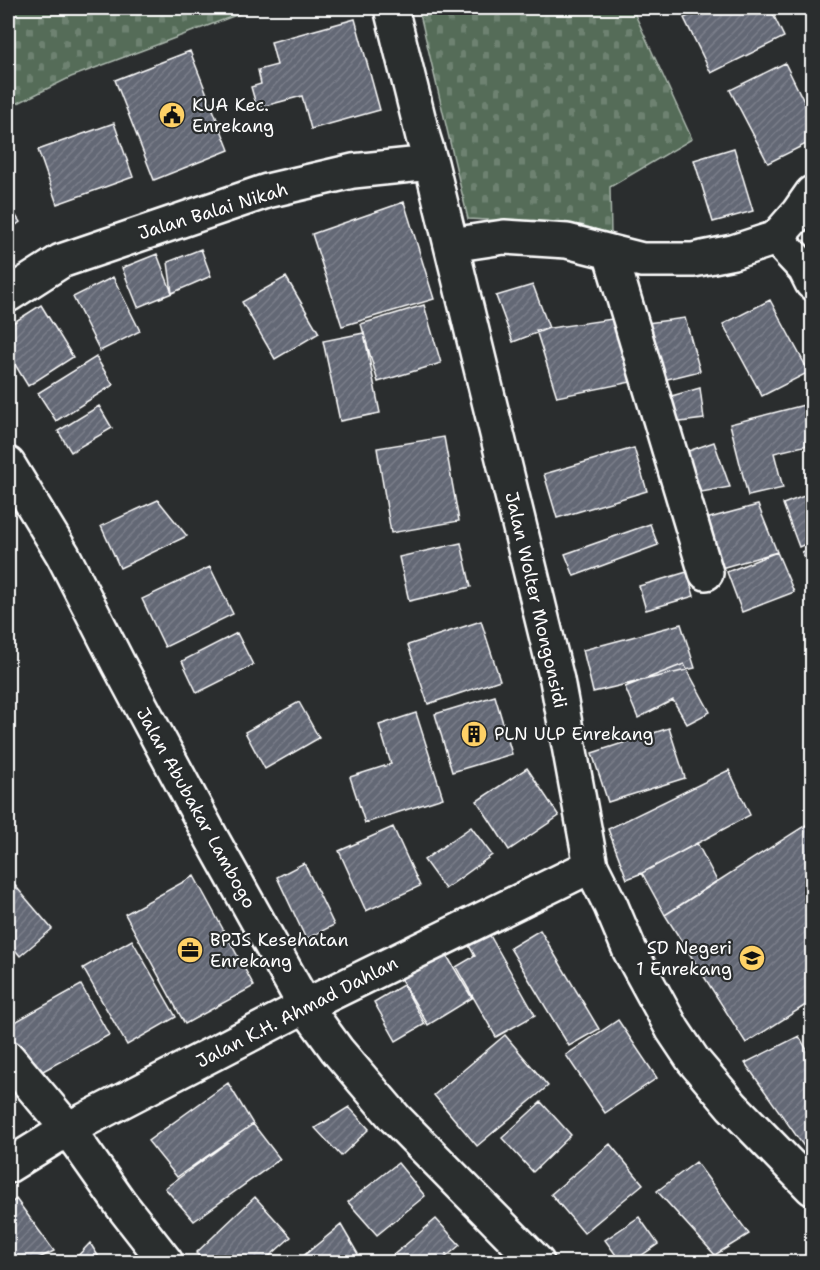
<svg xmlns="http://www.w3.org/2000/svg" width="820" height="1270" font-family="'Shantell Sans',sans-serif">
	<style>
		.cemetery { fill: url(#cemetery-stones); stroke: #aab6ac; stroke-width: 1.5 }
		.building { fill: url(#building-hatch); stroke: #fff; stroke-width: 1.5 }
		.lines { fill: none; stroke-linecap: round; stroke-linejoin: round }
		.minor-casing { stroke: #fff; stroke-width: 38 }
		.minor { stroke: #2a2d2e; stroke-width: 33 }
		.labels { text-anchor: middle; stroke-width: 4.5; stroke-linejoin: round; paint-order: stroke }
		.poi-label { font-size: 18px; fill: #fff; stroke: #2a2d2e; text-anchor: start }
		.street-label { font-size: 18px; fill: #fff; stroke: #2a2d2e }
	</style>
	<defs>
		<pattern id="cemetery-stones" width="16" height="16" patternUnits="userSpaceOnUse" patternTransform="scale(1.5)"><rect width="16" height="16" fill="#546c58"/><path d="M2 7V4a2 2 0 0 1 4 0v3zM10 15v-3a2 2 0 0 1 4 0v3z" fill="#6e8271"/></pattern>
		<pattern id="building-hatch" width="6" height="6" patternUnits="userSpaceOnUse" patternTransform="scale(1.5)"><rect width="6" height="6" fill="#636775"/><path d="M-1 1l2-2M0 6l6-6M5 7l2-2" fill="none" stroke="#7a7e8a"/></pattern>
	</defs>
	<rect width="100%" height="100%" fill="#2a2d2e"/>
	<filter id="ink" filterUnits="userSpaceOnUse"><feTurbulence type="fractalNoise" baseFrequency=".0167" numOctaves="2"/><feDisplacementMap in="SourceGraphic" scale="12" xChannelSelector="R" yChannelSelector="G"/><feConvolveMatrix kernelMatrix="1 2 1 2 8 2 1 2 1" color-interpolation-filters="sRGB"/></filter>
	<g filter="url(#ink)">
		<path class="cemetery" d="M8 8H255L71 77 8 108Z
			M424 8H632L692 139 610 187 611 234 581 225 468 219 419 10Z"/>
		<path class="building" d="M706 8H770L784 37 711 73 684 18Z
			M355 19 380 110 311 129 302 96 257 108 251 87 261 84 258 70 277 65 271 42Z
			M190 51 229 150 154 180 115 80Z
			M785 63 812 118V141L768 163 730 90Z
			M114 123 133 177 57 204 38 150Z
			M734 148 753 211 713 222 694 160Z
			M404 202 434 299 342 326 312 234Z
			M8 204 20 222 8 231Z
			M201 249 211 276 172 293 168 262Z
			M157 254 172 293 138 307 122 268Z
			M113 277 140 331 100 351 73 297Z
			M286 277 319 333 275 359 242 302Z
			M533 285 549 328 513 342 496 296Z
			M770 300 809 372 762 396 723 324Z
			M41 305 73 357 28 386 8 353V326Z
			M424 305 441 363 378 382 361 324Z
			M685 318 700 371 647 384 632 325Z
			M612 319 631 382 557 397 536 330Z
			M364 333 380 413 340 421 323 341Z
			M96 357 113 385 56 421 38 393Z
			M700 388 704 419 656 425 650 402Z
			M812 403V444L774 453 783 488 748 496 730 424Z
			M99 406 112 428 71 452 58 431Z
			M444 437 459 521 391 533 377 448Z
			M714 442 730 487 673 497 660 461Z
			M634 448 647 491 557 518 544 474Z
			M812 493V541L799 547 783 504Z
			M158 500 187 536 120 568 101 526Z
			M758 505 777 552 714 570 698 521Z
			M650 524 658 545 574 576 565 554Z
			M461 543 471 587 409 601 399 557Z
			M812 548V579L802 552Z
			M777 552 794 592 742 612 727 572Z
			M210 567 233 614 165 647 142 599Z
			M687 572 694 596 646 610 639 586Z
			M481 621 500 680 428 704 408 645Z
			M681 624 695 668 593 692 583 650Z
			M237 633 253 665 197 693 182 661Z
			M684 664 710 712 687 724 673 700 638 718 625 687Z
			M495 696 512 754 452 772 435 714Z
			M299 702 319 738 265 769 245 732Z
			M416 713 443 798 365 823 350 777 391 764 379 725Z
			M669 728 685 778 608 802 592 753Z
			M527 768 559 816 509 850 477 801Z
			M729 770 750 815 642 873 627 879 608 829Z
			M812 821V1001L746 1043 665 915Z
			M393 827 420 886 366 911 339 851Z
			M471 827 492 855 445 889 424 860Z
			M697 843 717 881 665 915 642 873Z
			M304 863 334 925 306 939 277 877Z
			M194 876 254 986 185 1024 125 914Z
			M12 882 52 929 20 956 8 941V886Z
			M540 930 599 1029 569 1046 510 948Z
			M488 932 535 1015 496 1037 456 967 475 956 468 944Z
			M132 940 176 1017 127 1045 83 968Z
			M443 949 472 998 428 1025 399 976Z
			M81 985 109 1035 32 1077 8 1033V1026Z
			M403 985 425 1024 396 1041 374 1002Z
			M618 1020 657 1078 605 1113 566 1055Z
			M505 1035 548 1086 477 1146 434 1095Z
			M799 1036 812 1059V1158L745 1063Z
			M228 1083 253 1124 177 1177 148 1141Z
			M541 1102 571 1135 533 1172 502 1138Z
			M349 1107 369 1129 341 1156 315 1128Z
			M253 1124 280 1159 194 1221 165 1188Z
			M610 1144 643 1184 584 1233 551 1194Z
			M696 1162 749 1234 715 1255 657 1191Z
			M398 1163 425 1196 377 1235 348 1202Z
			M255 1197 291 1237 263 1262H205L196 1253Z
			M16 1199 54 1251 31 1262H8V1206Z
			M639 1217 658 1244 632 1262H621L605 1240Z
			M436 1219 460 1245 440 1262H396L391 1257Z
			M341 1225 362 1261 360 1262H296Z
			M90 1243 102 1262H72Z"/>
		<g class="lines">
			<defs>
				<path id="minor" d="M391 8 423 137 431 163 557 680 591 866 611 906 630 951 673 1030 693 1060 732 1106 812 1188
					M776 238 805 269 812 283
					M451 245 504 237 567 241 642 260H693L733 252 776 238 798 213 812 193
					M610 252 706 573
					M8 295 61 261 267 191 353 171 431 163
					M8 464 63 555 118 663 212 839 305 1006 337 1050 395 1118 537 1262
					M8 1058 68 1129 120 1203 166 1262
					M8 1166 68 1129 305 1006 591 866"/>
			</defs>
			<use href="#minor" class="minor-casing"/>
			<use href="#minor" class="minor"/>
		</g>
	</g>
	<defs>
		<symbol id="civic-disc" viewBox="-11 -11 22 22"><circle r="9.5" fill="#ffd166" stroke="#2a2d2e"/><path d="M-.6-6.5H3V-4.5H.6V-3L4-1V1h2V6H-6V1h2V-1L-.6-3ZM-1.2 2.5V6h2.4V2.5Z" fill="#111"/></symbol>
		<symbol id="building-disc" viewBox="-11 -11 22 22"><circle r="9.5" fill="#ffd166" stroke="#2a2d2e"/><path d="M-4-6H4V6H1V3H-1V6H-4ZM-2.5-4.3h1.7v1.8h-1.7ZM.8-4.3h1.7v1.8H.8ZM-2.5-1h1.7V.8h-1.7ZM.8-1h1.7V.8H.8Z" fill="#111"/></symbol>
		<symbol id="office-disc" viewBox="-11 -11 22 22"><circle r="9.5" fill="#ffd166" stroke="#2a2d2e"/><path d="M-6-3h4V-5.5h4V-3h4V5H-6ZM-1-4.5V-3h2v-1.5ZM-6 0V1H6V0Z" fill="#111"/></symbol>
		<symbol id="school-disc" viewBox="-11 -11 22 22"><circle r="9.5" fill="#ffd166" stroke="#2a2d2e"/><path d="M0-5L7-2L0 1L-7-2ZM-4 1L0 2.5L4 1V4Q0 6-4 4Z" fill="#111"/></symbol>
	</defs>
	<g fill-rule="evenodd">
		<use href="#civic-disc" x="157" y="100" width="30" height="30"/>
		<use href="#building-disc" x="459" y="719" width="30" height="30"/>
		<use href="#office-disc" x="175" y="935" width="30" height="30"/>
		<use href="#school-disc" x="737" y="943" width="30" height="30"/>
	</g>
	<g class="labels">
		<g class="poi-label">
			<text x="192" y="111">KUA Kec.<tspan x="192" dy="21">Enrekang</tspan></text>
			<text x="494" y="740">PLN ULP Enrekang</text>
			<text x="210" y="946">BPJS Kesehatan<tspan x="210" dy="21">Enrekang</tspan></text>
			<text x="732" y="954" text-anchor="end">SD Negeri<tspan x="732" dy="21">1 Enrekang</tspan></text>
		</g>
		<g class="street-label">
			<text transform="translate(213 211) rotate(-17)" y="6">Jalan Balai Nikah</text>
			<text transform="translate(536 600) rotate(77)" y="6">Jalan Wolter Mongonsidi</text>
			<text transform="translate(196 808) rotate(61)" y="6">Jalan Abubakar Lambogo</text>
			<text transform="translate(297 1012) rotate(-27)" y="6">Jalan K.H. Ahmad Dahlan</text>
		</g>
	</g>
	<rect width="820" height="1270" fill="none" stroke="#2a2d2e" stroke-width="30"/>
	<rect x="15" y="15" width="790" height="1240" fill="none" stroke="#fff" stroke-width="2" filter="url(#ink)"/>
</svg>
